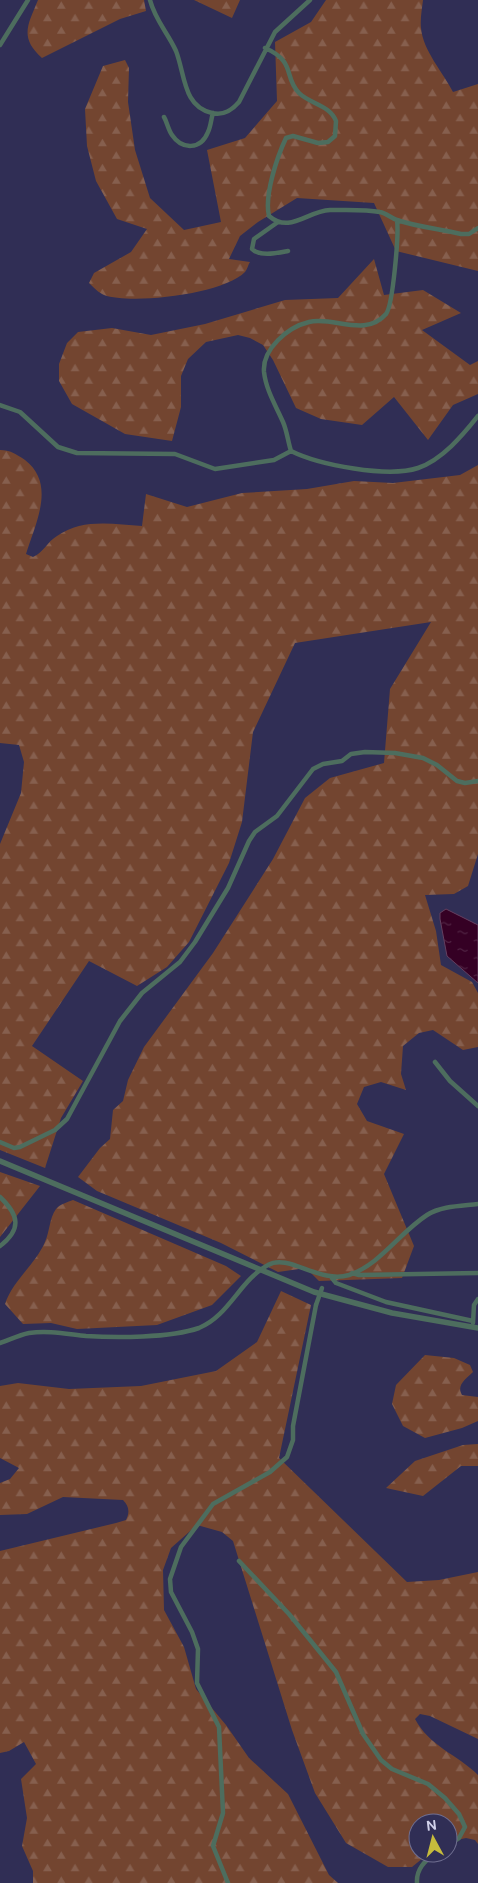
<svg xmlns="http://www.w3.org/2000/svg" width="478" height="1883" font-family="'DM Sans',sans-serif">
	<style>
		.forest { fill: url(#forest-firs) }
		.water { fill: url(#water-ripples); stroke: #643f5f }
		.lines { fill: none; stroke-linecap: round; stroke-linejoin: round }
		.minor { stroke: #4d6d5e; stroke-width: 4.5 }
		.tertiary { stroke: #4d6d5e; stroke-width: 5.5 }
		.minor-bridge { stroke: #4d6d5e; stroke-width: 4.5 }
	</style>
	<defs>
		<pattern id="forest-firs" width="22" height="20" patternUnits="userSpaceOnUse" patternTransform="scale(1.25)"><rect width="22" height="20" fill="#734530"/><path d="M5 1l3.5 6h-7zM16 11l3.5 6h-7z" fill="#865f4e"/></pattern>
		<pattern id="water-ripples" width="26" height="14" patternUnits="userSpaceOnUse" patternTransform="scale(1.25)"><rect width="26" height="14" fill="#350024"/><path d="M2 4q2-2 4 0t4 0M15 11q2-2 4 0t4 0" fill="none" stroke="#512444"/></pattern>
	</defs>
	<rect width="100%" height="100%" fill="#302e55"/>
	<path class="forest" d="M38 0H144L146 11 120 19 42 58C19 37 28 25 38 0Z
		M194 0H240L232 18Z
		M326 0H423C422 9 420 19 421 28 423 51 443 72 453 92L478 84V271L396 251 374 203 297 198 258 222 240 236 229 259 250 262C248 265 247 270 245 272 224 294 132 305 104 295 99 293 93 287 89 283L94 273 131 252 147 229 117 219 96 181 87 146 85 109 103 66 125 60 129 68 128 102 135 150 150 198 184 230 221 222 207 150 245 138 277 101 275 42 311 22Z
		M374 259 384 295 423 290 461 313 422 330 470 365 478 361V394L453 405 428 440 394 397 362 425 321 419 296 408 273 360 263 345 250 338 238 335 206 342 188 359 181 376V407L172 441 125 434 72 404 59 381V364L67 343 78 332 112 328 151 335 205 324 285 300 338 298Z
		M0 450C10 450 16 454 25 460 56 484 36 522 26 554L33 557C44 552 47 542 57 536 82 518 113 524 142 526L146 494 187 507 242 493 307 489 354 481 393 483 460 475 478 465V854L468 886 454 894 425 895 436 931 441 965 472 982 478 993V1047L463 1050 433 1030 419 1033 403 1046 401 1074 406 1090 381 1082 364 1087 357 1104 367 1121 404 1134 384 1174 414 1246 402 1278 319 1281 306 1268 278 1272 221 1243 97 1191 78 1177 100 1148 110 1139 113 1110 123 1101 128 1080 144 1047 213 953 273 859 305 798 330 778 384 763 390 689 431 622 295 643 253 732 242 822 229 863 189 942 167 967 137 986 89 961 32 1046 83 1081 61 1118 45 1168 0 1150V844L21 793 24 762 19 745 0 743Z
		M0 1172 40 1186 0 1237Z
		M73 1200 226 1266 241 1276 212 1305 157 1325 77 1329 51 1323 23 1324 5 1304C13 1280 35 1265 45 1242 50 1231 49 1219 56 1209 60 1204 68 1202 73 1200Z
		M281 1291 311 1305 279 1458 407 1582 439 1580 478 1572V1739L430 1716 420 1714 415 1719C429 1746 458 1755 478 1775V1844L475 1840 466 1838 448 1842V1823H418V1853H429L412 1867H388L346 1843 315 1793 292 1730 233 1541 222 1532 197 1525 171 1548 163 1570 164 1610 184 1647 196 1689 226 1725 249 1758 288 1794 329 1875 338 1883H33V1871L22 1846 27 1818 21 1779 36 1764 24 1742 9 1751 0 1753V1551L116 1523 126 1520C130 1512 129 1506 123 1500L63 1497 27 1514 0 1515V1483L10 1479 19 1468 0 1458V1386L18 1383 69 1389 141 1386 216 1371 257 1342Z
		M425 1355 454 1358 470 1365 473 1372C466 1379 456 1385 462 1395L478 1397V1421L462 1428 425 1438 403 1426 392 1404 396 1385Z
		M478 1444V1466H461L423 1496 386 1488 415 1461 463 1445Z"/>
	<path class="water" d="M446 909 478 925V983L447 956 440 919V913Z"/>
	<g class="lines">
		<path class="minor" d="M150 0C155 20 168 33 176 51 185 74 183 107 212 113 224 116 232 110 239 102L275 32 310 0
			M0 45 28 0
			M265 48C297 62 283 77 299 93 310 104 330 105 336 121L335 136 328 142 318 143 293 136 286 138C277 157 264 196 269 216 290 234 307 211 330 210 345 210 365 209 380 212 386 213 391 218 397 220 417 227 441 229 461 234H469L478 228
			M164 117C167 122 168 129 172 135 182 150 201 150 208 132 211 126 211 119 213 113
			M397 220C399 234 393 305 386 314 365 338 334 316 309 322 288 327 262 349 264 372 266 390 276 406 283 422 287 431 288 442 291 451 319 465 388 478 418 468 442 460 463 435 478 416
			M278 222 254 239 252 249C260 257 277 253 288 251
			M0 405 20 412 58 447 77 453 175 454 215 469 274 460 291 451
			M435 1062 450 1081 478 1106
			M0 1142 14 1148 20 1147 55 1130 67 1119 120 1021 142 993 180 962 195 942 228 888 249 841 255 832 277 816 313 769 323 764 342 761 351 754 365 752 395 753 423 758 437 765 457 781 465 783 478 781
			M0 1197C19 1215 22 1229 0 1246
			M352 1273 359 1275 478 1273
			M332 1278 336 1283 386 1302 473 1321
			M473 1323 474 1305 478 1299
			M0 1343C9 1340 19 1335 29 1333 48 1330 67 1334 86 1336 116 1338 170 1338 199 1328 229 1316 240 1280 268 1265 289 1253 319 1284 349 1275 381 1264 399 1233 427 1215 441 1206 461 1206 478 1204
			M239 1561 289 1614 336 1672 363 1734 381 1760 392 1769 428 1784 445 1798 459 1814 465 1827 459 1838 448 1845
			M228 1883 213 1846 223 1813 219 1727 197 1683 198 1649 192 1632 171 1592 170 1579 181 1547 213 1504 270 1472 287 1457 293 1440V1426L316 1305
			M417 1883C416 1869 425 1861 435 1853"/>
		<path class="tertiary" d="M0 1161 314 1292 392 1313 478 1328"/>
		<path class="minor-bridge" d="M316 1305 322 1288"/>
	</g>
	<g transform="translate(433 1838) rotate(353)"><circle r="24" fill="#302e55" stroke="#706f91"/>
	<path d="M0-4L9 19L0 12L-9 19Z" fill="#c6bb3c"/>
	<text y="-8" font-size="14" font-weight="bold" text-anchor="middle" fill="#d1d1ea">N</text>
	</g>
</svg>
